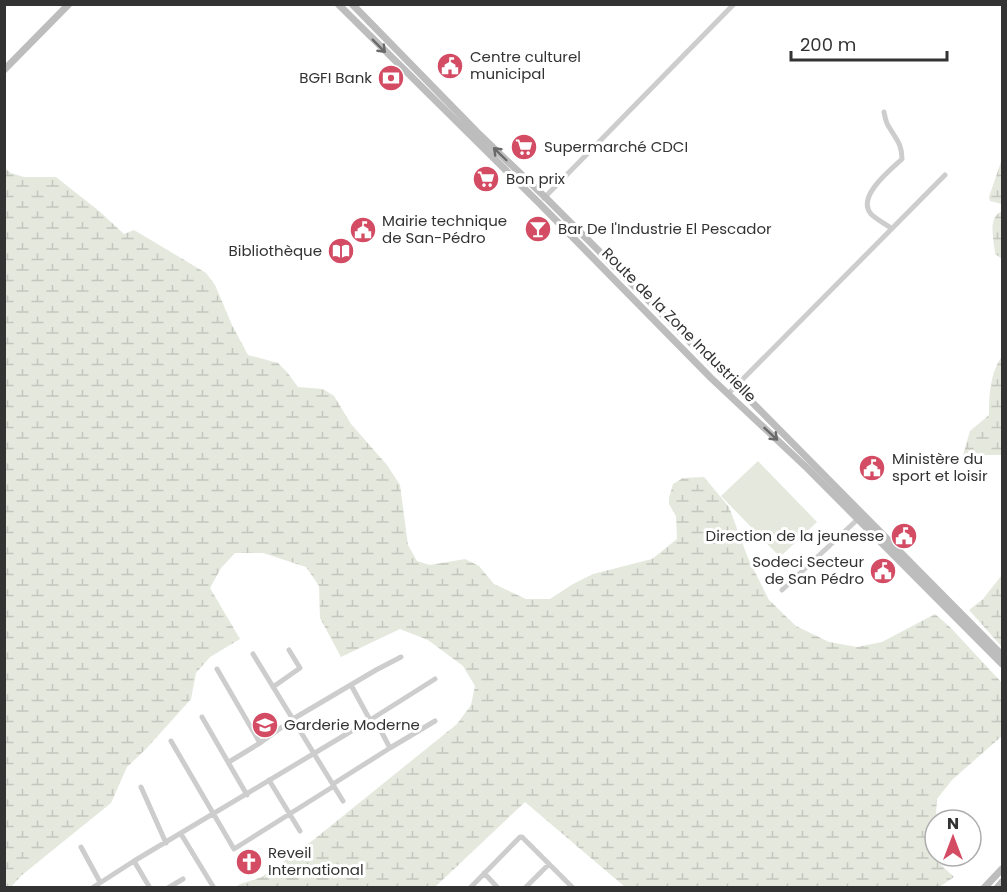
<svg xmlns="http://www.w3.org/2000/svg" width="1007" height="892" font-family="Poppins,sans-serif">
	<style>
		.wetland { fill: url(#wetland-marsh) }
		.garden { fill: #e4e8dd }
		.lines { fill: none; stroke-linecap: round; stroke-linejoin: round }
		.street { stroke: #cdcdcd; stroke-width: 5 }
		.secondary { stroke: #bdbdbd; stroke-width: 7 }
		.oneway { stroke: #6a6a6a }
		.labels { text-anchor: middle; stroke-width: 6; stroke-linejoin: round; paint-order: stroke }
		.poi-label { font-size: 15px; fill: #333; stroke: #fff; text-anchor: start }
		.street-label { font-size: 15px; fill: #333; stroke: #fff }
	</style>
	<defs>
		<pattern id="wetland-marsh" width="20" height="14" patternUnits="userSpaceOnUse" patternTransform="scale(1.5)"><rect width="20" height="14" fill="#e4e8dd"/><path d="M1 5h8M5 5V1M11 12h8M15 12V8" fill="none" stroke="#c4c7be"/></pattern>
	</defs>
	<rect width="100%" height="100%" fill="#fff"/>
	<path class="wetland" d="M1002 159V204L990 201 989 197Z
		M4 168 11 173 24 177H56L99 211 124 234 134 230 206 273 215 285 232 325 248 355 278 363 287 372 298 387 323 389 334 396 351 424 387 465 400 485 408 545 417 561 430 565 465 559 479 566 494 584 526 599H550L573 584 593 574 652 559 677 539 676 516 669 504V498L673 484 683 478 704 477 729 507 748 558 769 600 796 626 829 642 857 647 882 642 935 614 950 627 1002 683V736L952 780 937 799 936 814 941 820H935V856H940L936 860 954 877 938 888 625 887 525 802 435 887H236L240 884 262 877 312 841 457 724 471 705 475 686 463 666 428 640 400 629 341 657 320 618 319 586 306 567 263 553H235L221 568 210 588 240 639 210 657 196 673 191 699 147 748 127 767 111 803 22 875 11 887H5Z
		M1002 211V259L995 254C994 239 987 218 1002 211Z
		M1002 356V455H963L970 431 989 415C989 394 990 374 1002 356Z
		M1002 575V647L969 610 983 599Z"/>
	<path class="garden" d="M758 461 817 522 780 557 721 496Z"/>
	<g class="lines">
		<path class="street" d="M884 112C885 117 886 123 889 127 896 139 902 144 902 159 890 170 856 197 871 214 876 219 885 224 891 228
			M544 198 734 4
			M728 394 945 175
			M782 590 858 519
			M253 654 343 801
			M217 669 260 743
			M351 685 370 720 381 731 390 748
			M273 687 300 668 289 650
			M202 717 247 795
			M171 741 234 849 334 786
			M229 762 260 743 293 719 376 670 401 657
			M269 780 300 831
			M333 784 390 748 435 721
			M141 787 166 843
			M181 834 214 888
			M81 847 100 882
			M134 861 150 888
			M484 873 498 888
			M92 888 134 861 370 720 435 679
			M168 888 183 879
			M470 888 520 837H522L573 888
			M525 888 549 864"/>
		<path class="secondary" d="M338 4 539 203 711 378 807 468 1002 664
			M352 4 477 132 545 197 718 370 736 386 1002 655
			M4 70 69 4
			M984 888 1002 869
			M997 888 1002 882"/>
	</g>
	<defs><path id="oneway-shaft" d="M-6 0H5M1.5-3L5.5 0L1.5 3" fill="none" stroke-width="1.6" stroke-linecap="round" stroke-linejoin="round" transform="scale(1.5)"/></defs>
	<g class="oneway">
		<use href="#oneway-shaft" transform="translate(379 46) rotate(45)"/>
		<use href="#oneway-shaft" transform="translate(500 154) rotate(-136)"/>
		<use href="#oneway-shaft" transform="translate(771 434) rotate(43)"/>
	</g>
	<defs>
		<symbol id="civic-disc" viewBox="-11 -11 22 22"><circle r="9.5" fill="#d34c64" stroke="#fff"/><path d="M-.6-6.5H3V-4.5H.6V-3L4-1V1h2V6H-6V1h2V-1L-.6-3ZM-1.2 2.5V6h2.4V2.5Z" fill="#fff"/></symbol>
		<symbol id="bank-disc" viewBox="-11 -11 22 22"><circle r="9.5" fill="#d34c64" stroke="#fff"/><path d="M-6-4H6V4H-6ZM0-2.3a2.3 2.3 0 1 0 0 4.6a2.3 2.3 0 1 0 0-4.6Z" fill="#fff"/></symbol>
		<symbol id="supermarket-disc" viewBox="-11 -11 22 22"><circle r="9.5" fill="#d34c64" stroke="#fff"/><path d="M-6-5.5h2.5l.6 2H6L4.5 2H-2.5L-4.4-4H-6ZM-1.5 3.2a1.3 1.3 0 1 0 .1 0ZM3 3.2a1.3 1.3 0 1 0 .1 0Z" fill="#fff"/></symbol>
		<symbol id="bar-disc" viewBox="-11 -11 22 22"><circle r="9.5" fill="#d34c64" stroke="#fff"/><path d="M-6-5H6L.8 .8V4.5H3.5V6h-7V4.5H-.8V.8Z" fill="#fff"/></symbol>
		<symbol id="library-disc" viewBox="-11 -11 22 22"><circle r="9.5" fill="#d34c64" stroke="#fff"/><path d="M-6-4Q-3-5.5-.7-3.5V5Q-3 3-6 4ZM6-4Q3-5.5 .7-3.5V5Q3 3 6 4Z" fill="#fff"/></symbol>
		<symbol id="school-disc" viewBox="-11 -11 22 22"><circle r="9.5" fill="#d34c64" stroke="#fff"/><path d="M0-5L7-2L0 1L-7-2ZM-4 1L0 2.5L4 1V4Q0 6-4 4Z" fill="#fff"/></symbol>
		<symbol id="church-disc" viewBox="-11 -11 22 22"><circle r="9.5" fill="#d34c64" stroke="#fff"/><path d="M-1.2-6h2.4v3.5h3.3v2.4h-3.3V6h-2.4V-.1h-3.3v-2.4h3.3Z" fill="#fff"/></symbol>
	</defs>
	<g fill-rule="evenodd">
		<use href="#civic-disc" x="435" y="51" width="30" height="30"/>
		<use href="#bank-disc" x="376" y="63" width="30" height="30"/>
		<use href="#supermarket-disc" x="509" y="132" width="30" height="30"/>
		<use href="#supermarket-disc" x="471" y="164" width="30" height="30"/>
		<use href="#bar-disc" x="523" y="214" width="30" height="30"/>
		<use href="#civic-disc" x="348" y="215" width="30" height="30"/>
		<use href="#library-disc" x="326" y="236" width="30" height="30"/>
		<use href="#civic-disc" x="857" y="453" width="30" height="30"/>
		<use href="#civic-disc" x="889" y="521" width="30" height="30"/>
		<use href="#civic-disc" x="868" y="556" width="30" height="30"/>
		<use href="#school-disc" x="250" y="710" width="30" height="30"/>
		<use href="#church-disc" x="234" y="847" width="30" height="30"/>
	</g>
	<g class="labels">
		<g class="poi-label">
			<text x="470" y="62">Centre culturel<tspan x="470" dy="17">municipal</tspan></text>
			<text x="372" y="83" text-anchor="end">BGFI Bank</text>
			<text x="544" y="152">Supermarché CDCI</text>
			<text x="506" y="184">Bon prix</text>
			<text x="382" y="226">Mairie technique<tspan x="382" dy="17">de San-Pédro</tspan></text>
			<text x="558" y="234">Bar De l'Industrie El Pescador</text>
			<text x="322" y="256" text-anchor="end">Bibliothèque</text>
			<text x="892" y="464">Ministère du<tspan x="892" dy="17">sport et loisir</tspan></text>
			<text x="884" y="541" text-anchor="end">Direction de la jeunesse</text>
			<text x="864" y="567" text-anchor="end">Sodeci Secteur<tspan x="864" dy="17">de San Pédro</tspan></text>
			<text x="284" y="730">Garderie Moderne</text>
			<text x="268" y="858">Reveil<tspan x="268" dy="17">International</tspan></text>
		</g>
		<g class="street-label">
			<text transform="translate(679 325) rotate(45)" y="5">Route de la Zone Industrielle</text>
		</g>
	</g>
	<rect width="1007" height="892" fill="none" stroke="#333333" stroke-width="12"/>
	<g transform="translate(953 838)"><circle r="28" fill="#ffffff" stroke="#adadad" stroke-width="1.5"/>
	<path d="M0-4.5L10 22L0 15L-10 22Z" fill="#d34c64"/>
	<text y="-9" font-size="16" font-weight="bold" text-anchor="middle" fill="#333333">N</text>
	</g>
	<path d="M791 51v9h156v-9" fill="none" stroke="#333333" stroke-width="3"/>
	<text x="800" y="51" font-size="18" fill="#333333" stroke="#ffffff" stroke-width="4.5" paint-order="stroke">200 m</text>
</svg>
